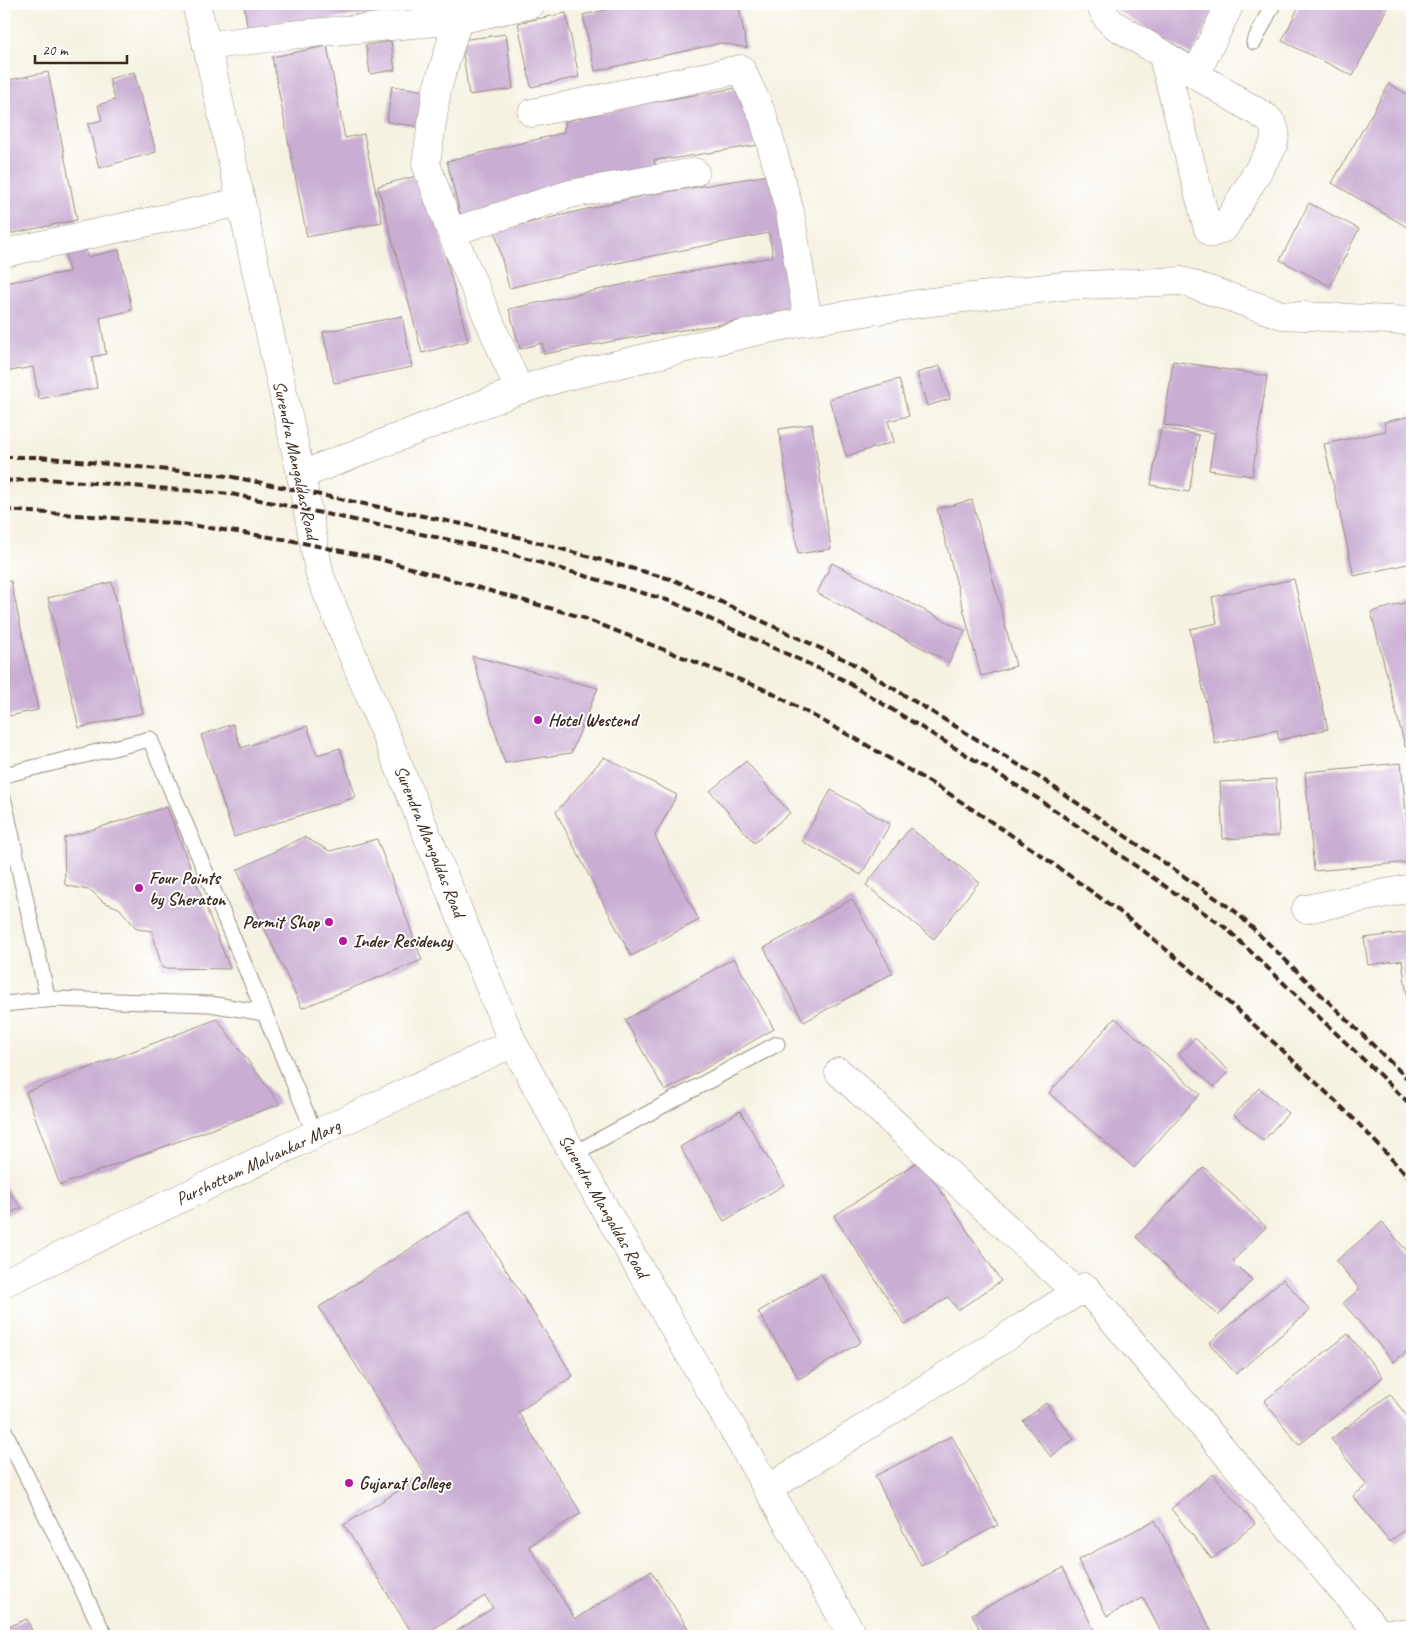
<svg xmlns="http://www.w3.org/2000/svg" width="1416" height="1640" font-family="Caveat,sans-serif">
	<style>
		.building { fill: #c9add3 }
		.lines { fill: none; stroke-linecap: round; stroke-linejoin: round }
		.service-casing { stroke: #988e80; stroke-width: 17 }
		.minor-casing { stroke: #988e80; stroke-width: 29 }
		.tertiary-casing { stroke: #988e80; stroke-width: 29 }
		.secondary-casing { stroke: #988e80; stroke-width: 29 }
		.service { stroke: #fff; stroke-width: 15 }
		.minor { stroke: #fff; stroke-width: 28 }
		.tertiary { stroke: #fff; stroke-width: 28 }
		.secondary { stroke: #fff; stroke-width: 28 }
		.rail { stroke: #3b2a1e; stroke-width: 4; stroke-dasharray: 8 4; stroke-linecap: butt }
		.poi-dot { fill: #b5179e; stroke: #fff; stroke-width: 2 }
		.labels { text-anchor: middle; stroke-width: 4; stroke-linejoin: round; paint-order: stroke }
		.street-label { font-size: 18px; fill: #3b2a1e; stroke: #fff }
		.poi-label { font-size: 18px; font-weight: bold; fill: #3b2a1e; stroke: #fff; text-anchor: start }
	</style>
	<rect width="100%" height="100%" fill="#fff"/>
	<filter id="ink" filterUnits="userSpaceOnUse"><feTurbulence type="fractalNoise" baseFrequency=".02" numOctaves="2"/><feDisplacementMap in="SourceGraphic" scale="10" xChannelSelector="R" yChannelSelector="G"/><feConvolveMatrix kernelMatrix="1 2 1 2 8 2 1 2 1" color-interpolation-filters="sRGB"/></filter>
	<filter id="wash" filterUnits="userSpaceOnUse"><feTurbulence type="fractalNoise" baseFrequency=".0096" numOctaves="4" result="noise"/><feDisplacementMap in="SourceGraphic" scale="20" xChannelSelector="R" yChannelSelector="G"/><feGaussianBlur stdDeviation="1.12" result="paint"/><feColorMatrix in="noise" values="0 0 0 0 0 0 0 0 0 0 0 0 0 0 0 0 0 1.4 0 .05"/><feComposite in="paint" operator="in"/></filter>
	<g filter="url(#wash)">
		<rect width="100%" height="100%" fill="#f6f2e2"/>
		<g id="blocks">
			<path class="building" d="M244 4H414L415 6 248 32Z
				M634 4H738L747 48 721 43 595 71 583 15Z
				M1116 4H1217L1192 55 1114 9Z
				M1300 4H1389L1353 76 1282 41Z
				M566 13 579 77 531 87 518 23Z
				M506 34 513 89 469 95 461 40Z
				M391 41 395 70 370 74 366 45Z
				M327 46 345 138 364 134 382 222 307 237 272 57Z
				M48 72 77 220 4 235V81Z
				M134 72 156 152 99 168 88 124 102 120 98 105 115 100 109 79Z
				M1389 84 1412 97V230L1332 183Z
				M392 86 426 91 421 127 387 122Z
				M748 86 758 145 671 159 670 158 654 160 657 171 461 218 447 161 563 133 566 121 641 104Z
				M424 174 468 341 422 353 378 186Z
				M775 174 798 312 625 339 544 354 542 343 520 349 509 309 649 279 773 257 769 233 612 264 509 288 495 231 642 196Z
				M1309 203 1359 229 1330 286 1280 260Z
				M85 243 87 257 119 250 132 310 100 318 106 354 92 357 97 388 39 399 33 367 4 372V283L69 272 64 246Z
				M402 316 412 367 334 383 323 332Z
				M1173 361 1267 376 1252 476 1209 470 1215 433 1164 425Z
				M940 366 950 399 927 406 917 373Z
				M899 379 909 416 888 421 894 442 846 456 829 399Z
				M1412 416V563L1354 576 1324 444 1386 431 1384 422Z
				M812 424 831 549 798 554 779 429Z
				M1161 428 1199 435 1189 492 1151 485Z
				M972 500 1016 666 981 676 937 509Z
				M832 563 965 631 949 662 817 593Z
				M1294 579 1328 729 1279 740 1277 730 1215 744 1190 629 1217 623 1212 597Z
				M11 581 38 710 4 717V582Z
				M112 582 143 713 79 728 48 598Z
				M1412 601V745L1405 747 1371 612Z
				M472 656 598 688 571 753 505 763Z
				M233 724 241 748 307 726 317 755 340 748 356 797 234 837 201 735Z
				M604 757 677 795 655 836 699 920 631 956 556 812Z
				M746 761 790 813 754 843 710 791Z
				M1401 763 1411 862 1314 871 1305 772Z
				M1276 779 1279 836 1223 839 1220 782Z
				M831 790 890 824 861 875 802 841Z
				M167 807 230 969 162 968 152 931 137 929 119 908 103 902 92 891 65 885 64 838Z
				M910 828 979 882 934 939 866 885Z
				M304 837 330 851 377 839 422 960 302 1008 237 870Z
				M852 899 893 973 804 1022 764 948Z
				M1412 932V1019H1410L1402 960 1368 965 1364 938Z
				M734 958 774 1029 665 1091 625 1020Z
				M1115 1018 1200 1094 1134 1168 1049 1093Z
				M217 1019 280 1104 60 1185 26 1092Z
				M1195 1038 1229 1071 1214 1087 1179 1054Z
				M1259 1088 1288 1113 1263 1141 1234 1115Z
				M740 1111 784 1185 724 1221 680 1147Z
				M920 1160 1001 1281 958 1310 948 1297 905 1325 834 1216Z
				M1204 1167 1266 1227 1233 1261 1252 1280 1218 1316 1136 1237Z
				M4 1185 22 1208 4 1215Z
				M469 1211 573 1376 518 1412 581 1513 529 1546 575 1619 651 1571 693 1636H449L493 1608 485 1596 422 1636H414L344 1525 425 1474 319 1307Z
				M1382 1222 1412 1257V1347L1394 1362 1343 1303 1360 1289 1336 1261Z
				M821 1274 861 1342 799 1379 758 1312Z
				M1283 1279 1310 1310 1236 1374 1209 1343Z
				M1348 1334 1383 1377 1299 1445 1264 1401Z
				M1390 1394 1412 1423V1447L1409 1450 1412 1454V1524L1389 1542 1353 1496 1367 1485 1331 1439Z
				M1046 1403 1074 1439 1051 1457 1023 1421Z
				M952 1436 998 1525 921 1566 875 1476Z
				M1213 1474 1255 1524 1212 1559 1171 1509Z
				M1155 1520 1214 1636H1163L1143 1598 1107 1616 1078 1560Z
				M1063 1568 1097 1636H983L972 1614Z
				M27 1619 34 1636H4V1628Z"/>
		</g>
	</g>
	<g filter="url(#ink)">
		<use href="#blocks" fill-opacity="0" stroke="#988e80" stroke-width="1"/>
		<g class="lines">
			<defs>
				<path id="service" d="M1254 42 1273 4
					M4 775 150 739 315 1134
					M4 801 48 1000
					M4 1004 54 999 210 1004 264 1013
					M573 1154 777 1044
					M4 1430 105 1636"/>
				<path id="minor" d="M457 4 458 20 437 89 426 164 451 232 519 390
					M1100 4 1107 18 1113 24 1267 118C1277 127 1276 134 1273 146L1224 228 1212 233 1208 229 1162 53
					M207 46 290 35 458 20 531 4
					M1196 74 1230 4
					M532 113 741 69 763 116 790 212 808 321
					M451 232 570 194 695 172
					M4 253 241 202
					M301 475 519 390 556 379 758 331 808 321 923 303 1063 286 1182 281 1282 315 1412 321
					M1306 909 1412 888
					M839 1072 1077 1293
					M768 1489 1085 1287 1378 1632
					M1369 1636 1378 1632 1406 1634 1407 1636"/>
				<path id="tertiary" d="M4 1283 315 1134 513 1043"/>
				<path id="secondary" d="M196 4 207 46 301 475 320 576 513 1043 573 1154 853 1636"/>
			</defs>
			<use href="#service" class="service-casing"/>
			<use href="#minor" class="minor-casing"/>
			<use href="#tertiary" class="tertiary-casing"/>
			<use href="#secondary" class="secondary-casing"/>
			<use href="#service" class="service"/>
			<use href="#minor" class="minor"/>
			<use href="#tertiary" class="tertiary"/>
			<use href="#secondary" class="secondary"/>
			<path class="rail" d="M4 457H39L228 476 496 531 674 580 850 662 1045 781 1236 912 1412 1083
				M4 481 46 479 231 494 497 550 670 601 842 679 1037 798 1226 928 1412 1106
				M4 510 92 516 191 525 289 540 379 559 581 617 766 690 858 740 948 793 1035 851 1120 912 1201 978 1279 1047 1355 1120 1412 1181"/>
		</g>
	</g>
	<g class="poi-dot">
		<circle cx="538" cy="720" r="5"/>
		<circle cx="139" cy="888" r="5"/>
		<circle cx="329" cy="922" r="5"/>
		<circle cx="343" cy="941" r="5"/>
		<circle cx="349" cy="1483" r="5"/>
	</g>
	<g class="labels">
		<g class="street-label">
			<text transform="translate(296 460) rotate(78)" y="6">Surendra Mangaldas Road</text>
			<text transform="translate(430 841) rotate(68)" y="6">Surendra Mangaldas Road</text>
			<text transform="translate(258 1162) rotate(-25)" y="6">Purshottam Malvankar Marg</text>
			<text transform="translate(604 1206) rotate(60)" y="6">Surendra Mangaldas Road</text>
		</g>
		<g class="poi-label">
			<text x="548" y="726">Hotel Westend</text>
			<text x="149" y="884">Four Points<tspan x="149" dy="21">by Sheraton</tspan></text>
			<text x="319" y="928" text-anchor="end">Permit Shop</text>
			<text x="353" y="947">Inder Residency</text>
			<text x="359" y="1489">Gujarat College</text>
		</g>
	</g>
	<rect width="1416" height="1640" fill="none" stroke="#fff" stroke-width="20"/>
	<path d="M35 55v8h92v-8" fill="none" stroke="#3b2a1e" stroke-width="2.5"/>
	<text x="42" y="55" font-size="15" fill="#3b2a1e" stroke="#ffffff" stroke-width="4" paint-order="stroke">20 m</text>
</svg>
